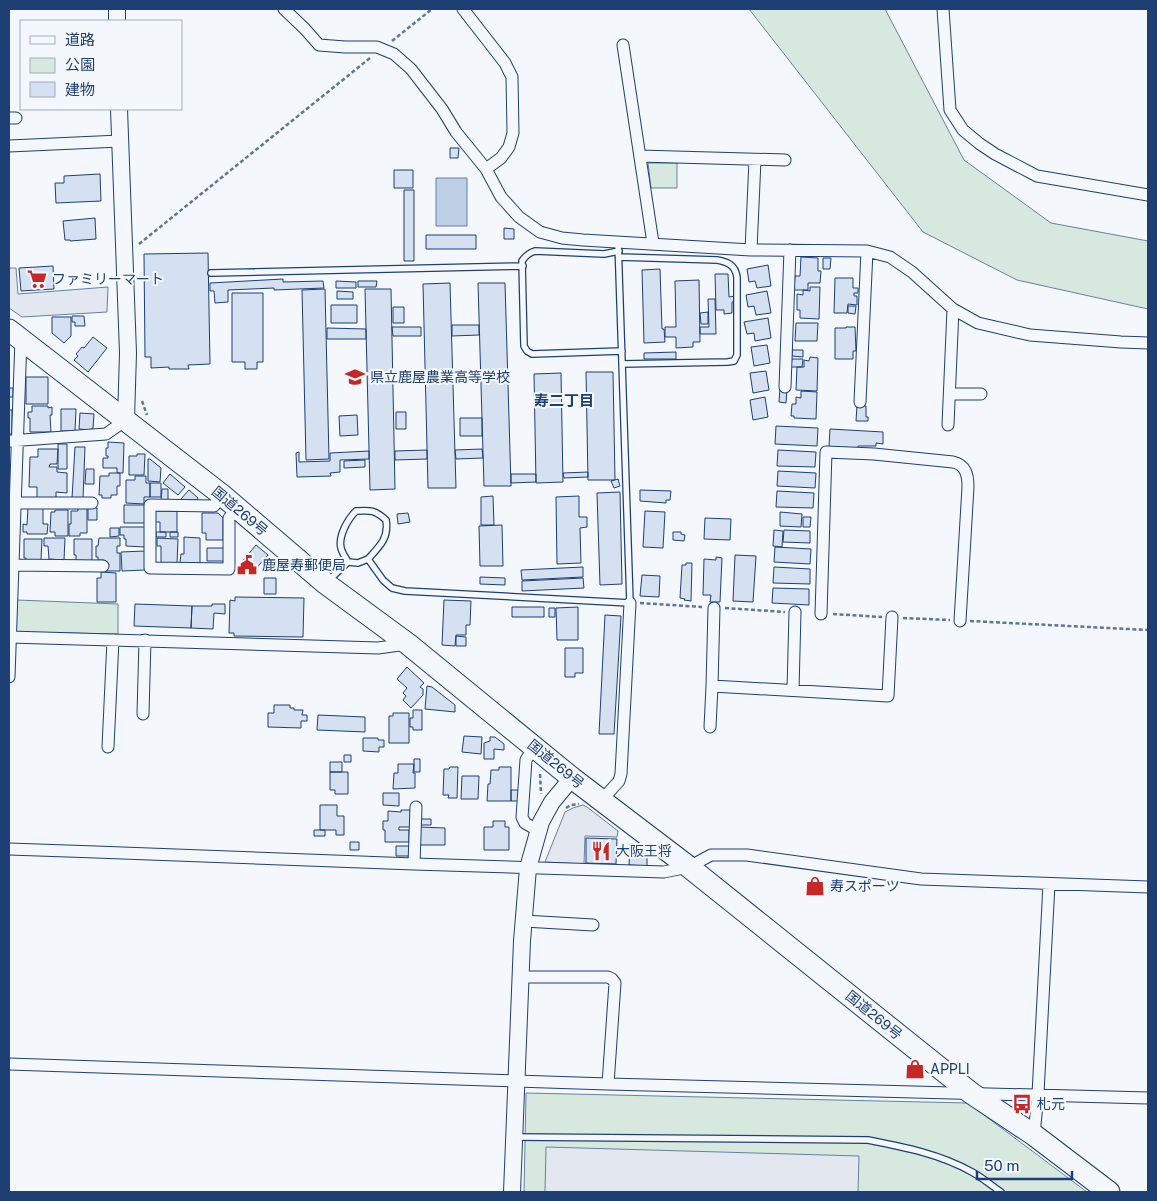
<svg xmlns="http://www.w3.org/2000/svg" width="1157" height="1201" font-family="'Public Sans','Noto Sans JP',sans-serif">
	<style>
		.green { fill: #d7e8df; stroke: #687fa3 }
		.parking { fill: #e3e8f0; stroke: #687fa3 }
		.water { fill: #bed0e5; stroke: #687fa3 }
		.building { fill: #d5e0f0; stroke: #1d3f73 }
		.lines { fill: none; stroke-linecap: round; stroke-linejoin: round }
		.lane-casing { stroke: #1d3f73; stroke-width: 8 }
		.street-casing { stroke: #1d3f73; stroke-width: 13 }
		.secondary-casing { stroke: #1d3f73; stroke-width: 18 }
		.highway-casing { stroke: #1d3f73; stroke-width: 23 }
		.path { stroke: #5e769c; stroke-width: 2.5; stroke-dasharray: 4 2.5; stroke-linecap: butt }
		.lane { stroke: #f4f7fb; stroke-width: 5.5 }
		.street { stroke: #f4f7fb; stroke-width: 11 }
		.secondary { stroke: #f4f7fb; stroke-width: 16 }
		.highway { stroke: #f4f7fb; stroke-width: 21 }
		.labels { text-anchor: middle; stroke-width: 4; stroke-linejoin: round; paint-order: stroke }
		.poi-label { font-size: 14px; fill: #1d3f73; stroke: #f4f7fb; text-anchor: start }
		.street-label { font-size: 14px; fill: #1d3f73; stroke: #f4f7fb }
		.neighbourhood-label { font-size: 15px; font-weight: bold; fill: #1d3f73; stroke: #f4f7fb }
	</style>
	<rect width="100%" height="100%" fill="#f4f7fb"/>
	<path class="green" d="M749 9H885L964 160 1051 223 1148 241V309L1017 280 923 232Z
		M648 163H677V188H651Z
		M17 600 118 604V634L15 632Z
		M526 1093 968 1103 1087 1192H524Z"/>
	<path class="parking" d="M9 268H16L18 294 108 287 107 312 22 317 9 308Z
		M583 805 587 807 618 831 617 837 585 836 584 864 545 862 565 812 573 808Z
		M546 1147 859 1156 858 1192H545Z"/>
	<path class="water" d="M436 178H467V226H436Z"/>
	<path class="building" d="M450 148H459L458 158H450Z
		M394 170H413V188H394Z
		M100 174 101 201 56 203 55 183H64V176Z
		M404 190H414V261H404Z
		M95 218 96 239 70 241V240H65L63 221Z
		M504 228 514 229V239H504Z
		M426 235H476V249H426Z
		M208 253 210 364 188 365 189 369H169V367L151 368V357H145L144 254Z
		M801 257 818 258V271H821L820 283H808V290H794L795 276H800Z
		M823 258H831L830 269H823Z
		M768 265 771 286 757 288 755 281 749 282 747 269Z
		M53 266 54 289 21 291 19 268Z
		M660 269 662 329H664L665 342 644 343 642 270Z
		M715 274H728L729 297 735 296V302H732V313L724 314V310H716Z
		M835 278H853V288H858V293H854V296H857V305L848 304 847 313H834Z
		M283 279V282L323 281 324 288 274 290V288L228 290V302L215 303 214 291H210V283Z
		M699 280 700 342H693V347L676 348V337H665V327H676L675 281Z
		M336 281 356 282V288H336Z
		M358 281H377L376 287H358Z
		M450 283 456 488H428L423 284Z
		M478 283H505L511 486H484Z
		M810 287H820L819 319 800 318V310H797V294L803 295V290L810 291Z
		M325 289 329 459 306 460 302 290Z
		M365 289H391L395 489 370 490Z
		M337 291 353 292V299H337Z
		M767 291 771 313 756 315 754 306 748 307 746 295Z
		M232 293H263V362H257V369H245V362H232Z
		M708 299H715L716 334H700V327H709Z
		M331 305H357V323H331Z
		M848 306H856L855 314 848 313Z
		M393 307H404V323H393Z
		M708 312V324H701L700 313Z
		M72 316H84L85 326H75V322H72Z
		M52 317H71V336L64 343 52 333Z
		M768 318 771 338 755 341 754 333 747 334 744 322Z
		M796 323H818L817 341H795Z
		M452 325H479V335L452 336Z
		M392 327H421V336H393Z
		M846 327H855L856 351H853V359H835V328H846Z
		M327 328 366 329V339H327Z
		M93 337 107 348 88 372 74 360 78 356 76 354 82 347 84 348Z
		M767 345 770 363 754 366 751 347Z
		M792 350H803V357L792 356Z
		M676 352V359H644V353Z
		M810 357 818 358 817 391 796 390 797 367H804V360L809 361Z
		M792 359H803L802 367H791Z
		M766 371 769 390 753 393 750 373Z
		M586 372H613L615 480H588Z
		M561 373 563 482 536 483 534 374Z
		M26 377H48V404H26Z
		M9 382V388H13V397H9Z
		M780 388 787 389 786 403 779 402Z
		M801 391 817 392 816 419 794 418V416H791L792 404H796V397L801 398Z
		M765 397 768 417 753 420 750 400Z
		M857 405 866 406V417H868V421H856Z
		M32 406H48V408L52 407V415H50L51 432H30V418H28V412H32Z
		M61 409H76L75 431H61Z
		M9 410H12V434H9Z
		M396 412H406V429H396Z
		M80 413 94 414 93 428 90 430 79 429Z
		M357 415 358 435 340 436 339 416Z
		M460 418H482V436H460Z
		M776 426 818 428 817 446 775 444Z
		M830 429 883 432V444L876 443V446H858V449L829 447Z
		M108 442 124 443 123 473H117V468H103V458H108V456H106V448H108Z
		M58 444H67V469H58Z
		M75 447H85L83 499 72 498Z
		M38 449H58L57 464H50L49 467H57V472L67 473V493L56 492V498H37V487H29L30 457H38Z
		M482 449 483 458 456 459 455 450Z
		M427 450V459L395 460V451Z
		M778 450 816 452 815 467 777 466Z
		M369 451V459L340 460V472L330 473 331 476 297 477 296 453 299 452V462L330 461V453Z
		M137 454H145L144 475H129V456H137Z
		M148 459H150L161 468 160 482 148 481Z
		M365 460V467L344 468V461Z
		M86 469H94V484H85Z
		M778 471 816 473 815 488 777 486Z
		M588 472V477L564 478 563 473Z
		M109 473H120V486H117V495H111V498H102V495H99L100 476H109Z
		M170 474 185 487 178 495 163 483Z
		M511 474H536V482L511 483Z
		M135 476H146V483H150V497H144V504L126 503V480H135Z
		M618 479 620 486 614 488 611 481Z
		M150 483H161V497H150Z
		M162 489H168V501H161Z
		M189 490 198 498 197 500H180Z
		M640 490 671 491 670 500H666V503L640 501Z
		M777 491 814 493 813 508 776 507Z
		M620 492 622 584 600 585 597 493Z
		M493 496 494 525H481V497Z
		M579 496V517H587V527L580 528 581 563 557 564 556 497Z
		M124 505H146L145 523H124Z
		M28 508H43V524H48L47 534H27V532H23V524L27 525Z
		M78 508H87V533H80V536H69V524H71V511H78Z
		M88 508H97V520H88Z
		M55 510H68V536H55V532H50L51 512H55Z
		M155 511H177V532H160V522H154Z
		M645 511 665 512 663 548 643 547Z
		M780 512 802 514 801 527 780 526Z
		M202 513H218L223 518V540H206V533H202Z
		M408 513 410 522 398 524 397 514Z
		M803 517H811L810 527H803Z
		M705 518 731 519 730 540 704 539Z
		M502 525 503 566H480L479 526Z
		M120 527H145V547L126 546V539H124V535H120Z
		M110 528H119V536L110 537Z
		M774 530 783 531 782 547 773 546Z
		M784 530 810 531V543L783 542Z
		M156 532H166V537H156Z
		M170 532H178V537H170Z
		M673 532H681V534L685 535 684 541 673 540Z
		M184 537 200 538V563H180L181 554H184Z
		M44 538H65L64 560 49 559 48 546H44Z
		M99 538H120V546H117V553H120V571H106V565H104V560H98V557H96V546H98Z
		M157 538 178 539 177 564 161 563V546H157Z
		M24 539H42L41 560H26V558H24Z
		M74 539H92V562H76V555H74Z
		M256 545 268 555 253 572 241 563Z
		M775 547 811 549 810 564 774 562Z
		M207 548H224V561H207Z
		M145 551V570L122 571 121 552Z
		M735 555 756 556 753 602 733 601Z
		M716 557 722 558 720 602H710L711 595H703L704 559 716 560Z
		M686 563H692L691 601 684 600 685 599 680 598 682 565H686Z
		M583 567V577L522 580 521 570Z
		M774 567 810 569V584L773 583Z
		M101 572 116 573V602H97V578H101Z
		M642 575 660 576 659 597 640 596Z
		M480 577 505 578V585L480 584Z
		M264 578H276V594H264Z
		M583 578 584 588 522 591V581Z
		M773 588 809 589V605L772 603Z
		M235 597 304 598 303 637 234 636V633H229L230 600 235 601Z
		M444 600 471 601 470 625H466V635H456L455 646 442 645Z
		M135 604 192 606 191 628 134 626Z
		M212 604H225V614L214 613 213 629 191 628 192 606H212Z
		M512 607H544V617H512Z
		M578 607V640H557L556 608Z
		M549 608H555V617H549Z
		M605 615 621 616 614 734H599Z
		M456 636 466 637V646H456Z
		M565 648H583V673H575V677H565Z
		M407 667 424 683 420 687 423 689V695L411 708 403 700 406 696 403 693 407 688 397 679Z
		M427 686 432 687 455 705V712L425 709Z
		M274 705H290V708H294V710H303L302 715H307V721H301V728L268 727V713H274Z
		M413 710H422V730H413V727H410V718H413Z
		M393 713H409V743H389V716H393Z
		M318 715 365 717V732L317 730Z
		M464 736 482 737 481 754 462 752Z
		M490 737H495L504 744V750L494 749V759H484V743L490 741Z
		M363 738H378V740H384V747H379V752L363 751Z
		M344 755H351V762H344Z
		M414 759H420V772H414Z
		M330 762H342V772H330Z
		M398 764H414L413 773H415V788L393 789 394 773H398Z
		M450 767H458L457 798H448L449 795H443L444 769H449Z
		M499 767H511V801H487L488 784H490L491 770H499Z
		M330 772H348V794H335V790H330Z
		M462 776H479L478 799H461Z
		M511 790H519V801H511Z
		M383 793H399V806L383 805Z
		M320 805H337V816H344V835H336V830H320Z
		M401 810H410V812H411V827H399V830H409V842H385V830H383V821H388V811L401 812Z
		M420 819H431V825H420Z
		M493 821H505V827H509V850H484V827H493Z
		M419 827 445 828V845H419Z
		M314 830H325V836H314Z
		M586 838 617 839 616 864 586 863Z
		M350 842H359V850H350Z
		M630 844 632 845 647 856V866L629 865Z
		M396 846H411V856H396Z"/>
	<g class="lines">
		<defs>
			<path id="lane" d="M619 251 604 254 535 251C529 253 526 255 522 261L524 346 527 351 532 354 622 351
				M619 257 717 260C728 262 735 265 737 277V355L734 361 728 362 622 364
				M211 273 523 266
				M348 562C346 558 342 553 341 548 338 536 348 519 356 511 371 510 375 510 386 520 389 538 380 546 368 559
				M329 580 348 562 358 563 368 559 383 580 392 588 405 591 630 603 618 242
				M515 1137 868 1140C904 1147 940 1154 972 1172 983 1178 992 1186 1001 1192"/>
			<path id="street" d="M284 9 305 29 319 45 345 47H377L394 54 411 69 442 109 456 132 486 169 501 197 519 217 540 232 562 238 583 240 751 250 867 251 890 257 912 272 953 309 978 323 1030 335 1121 342 1148 343
				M463 9 505 63 512 77 513 133 509 147 501 158 486 169
				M943 9 950 110 963 130 980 144 995 154 1037 176 1148 195
				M623 45 653 243
				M9 118H16
				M9 146 120 141
				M640 156 785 160
				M751 250 755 160
				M785 387 790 250
				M950 394H981
				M860 402 867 251
				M948 425 953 309
				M9 441 106 434 126 420
				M222 495 214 506 150 505V568L229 569V518L238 508
				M15 503H92
				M13 565 103 566
				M714 608 712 686 888 696 892 617
				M821 614 826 452 874 454 953 462C966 465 968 475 968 487L960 621
				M9 637 378 648 407 644
				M9 677 21 339
				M793 690 795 612
				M143 714 145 640
				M710 727 712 686
				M108 747 113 640
				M534 747 526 760 522 817 525 823 539 831
				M602 800 619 781 621 774 630 603
				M9 849 96 852 414 864 664 872 689 867 711 855H747L921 879 1148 887
				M414 864 416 807
				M524 921 593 925
				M522 977H608L612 979 615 983 608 1084
				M9 1064 608 1084 1148 1098
				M1034 1135 1038 1094 1049 884"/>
			<path id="secondary" d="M117 9V21
				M119 109 128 353 126 420
				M512 1192 522 941 528 868 541 822 552 802 572 778"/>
			<path id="highway" d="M9 330 222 495 325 583 408 644 572 778 689 867 971 1093 1034 1135 1109 1192"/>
		</defs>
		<use href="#lane" class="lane-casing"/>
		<use href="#street" class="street-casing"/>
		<use href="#secondary" class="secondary-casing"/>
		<use href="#highway" class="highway-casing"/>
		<path class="path" d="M392 41 432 9
			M139 244 370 58
			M142 401 147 415
			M640 603 702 607
			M725 608 785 612
			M833 614 882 617
			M903 618 950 620
			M970 621 1148 630
			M540 774 541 794
			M566 808 571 805 579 804"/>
		<use href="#lane" class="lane"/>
		<use href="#street" class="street"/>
		<use href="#secondary" class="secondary"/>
		<use href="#highway" class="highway"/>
	</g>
	<defs>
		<symbol id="supermarket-bare" viewBox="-9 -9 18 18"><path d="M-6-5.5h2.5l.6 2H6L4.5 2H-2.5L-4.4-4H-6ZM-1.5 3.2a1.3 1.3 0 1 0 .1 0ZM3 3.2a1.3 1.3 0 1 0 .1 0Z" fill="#c62828" stroke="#f4f7fb" stroke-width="2.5" paint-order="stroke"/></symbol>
		<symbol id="school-bare" viewBox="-9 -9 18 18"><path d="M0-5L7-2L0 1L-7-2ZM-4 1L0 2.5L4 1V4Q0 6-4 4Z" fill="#c62828" stroke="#f4f7fb" stroke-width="2.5" paint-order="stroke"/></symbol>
		<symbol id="civic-bare" viewBox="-9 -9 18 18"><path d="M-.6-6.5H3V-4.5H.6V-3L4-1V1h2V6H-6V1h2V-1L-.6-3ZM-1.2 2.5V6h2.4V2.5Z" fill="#c62828" stroke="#f4f7fb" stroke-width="2.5" paint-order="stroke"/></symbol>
		<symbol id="restaurant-bare" viewBox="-9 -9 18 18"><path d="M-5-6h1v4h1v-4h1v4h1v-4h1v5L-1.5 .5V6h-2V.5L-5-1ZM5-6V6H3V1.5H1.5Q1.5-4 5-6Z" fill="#c62828" stroke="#f4f7fb" stroke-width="2.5" paint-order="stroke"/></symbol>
		<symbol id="shop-bare" viewBox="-9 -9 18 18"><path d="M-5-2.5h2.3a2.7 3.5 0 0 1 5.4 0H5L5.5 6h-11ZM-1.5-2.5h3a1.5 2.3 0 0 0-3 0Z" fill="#c62828" stroke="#f4f7fb" stroke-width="2.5" paint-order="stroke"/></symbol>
		<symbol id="bus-bare" viewBox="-9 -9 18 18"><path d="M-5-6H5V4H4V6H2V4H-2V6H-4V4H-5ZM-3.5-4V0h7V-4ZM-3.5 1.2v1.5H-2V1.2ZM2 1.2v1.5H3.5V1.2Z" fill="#c62828" stroke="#f4f7fb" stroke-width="2.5" paint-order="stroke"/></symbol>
	</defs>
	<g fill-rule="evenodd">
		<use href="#supermarket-bare" x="23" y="265" width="28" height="28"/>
		<use href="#school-bare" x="341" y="363" width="28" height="28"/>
		<use href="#civic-bare" x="233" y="551" width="28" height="28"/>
		<use href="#restaurant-bare" x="587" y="837" width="28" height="28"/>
		<use href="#shop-bare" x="801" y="872" width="28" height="28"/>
		<use href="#shop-bare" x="901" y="1055" width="28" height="28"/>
		<use href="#bus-bare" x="1008" y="1090" width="28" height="28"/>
	</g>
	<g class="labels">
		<g class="poi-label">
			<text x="52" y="284">ファミリーマート</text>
			<text x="370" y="382">県立鹿屋農業高等学校</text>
			<text x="262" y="570">鹿屋寿郵便局</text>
			<text x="616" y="856">大阪王将</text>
			<text x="830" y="891">寿スポーツ</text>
			<text x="930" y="1074">APPLI</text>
			<text x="1037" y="1109">札元</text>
		</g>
		<g class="street-label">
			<text transform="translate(240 511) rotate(40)" y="5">国道269号</text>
			<text transform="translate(556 764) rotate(39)" y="5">国道269号</text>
			<text transform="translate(874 1015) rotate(39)" y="5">国道269号</text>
		</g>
		<g class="neighbourhood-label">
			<text x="564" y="406">寿二丁目</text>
		</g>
	</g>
	<rect width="1157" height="1201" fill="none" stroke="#1d3f73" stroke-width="20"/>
	<rect x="20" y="20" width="162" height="90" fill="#f4f7fb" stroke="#9eadc5"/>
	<rect x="30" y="36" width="25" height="8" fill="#f4f7fb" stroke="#9eadc5"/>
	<text x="65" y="45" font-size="15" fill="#1d3f73">道路</text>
	<rect x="30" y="58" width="25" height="15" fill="#d7e8df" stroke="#9eadc5"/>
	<text x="65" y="70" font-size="15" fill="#1d3f73">公園</text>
	<rect x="30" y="82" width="25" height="15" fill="#d5e0f0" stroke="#9eadc5"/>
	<text x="65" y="95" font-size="15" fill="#1d3f73">建物</text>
	<path d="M977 1171v8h95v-8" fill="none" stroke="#1d3f73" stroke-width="2.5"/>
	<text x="984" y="1171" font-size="15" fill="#1d3f73" stroke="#f4f7fb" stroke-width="4" paint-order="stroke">50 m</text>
</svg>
